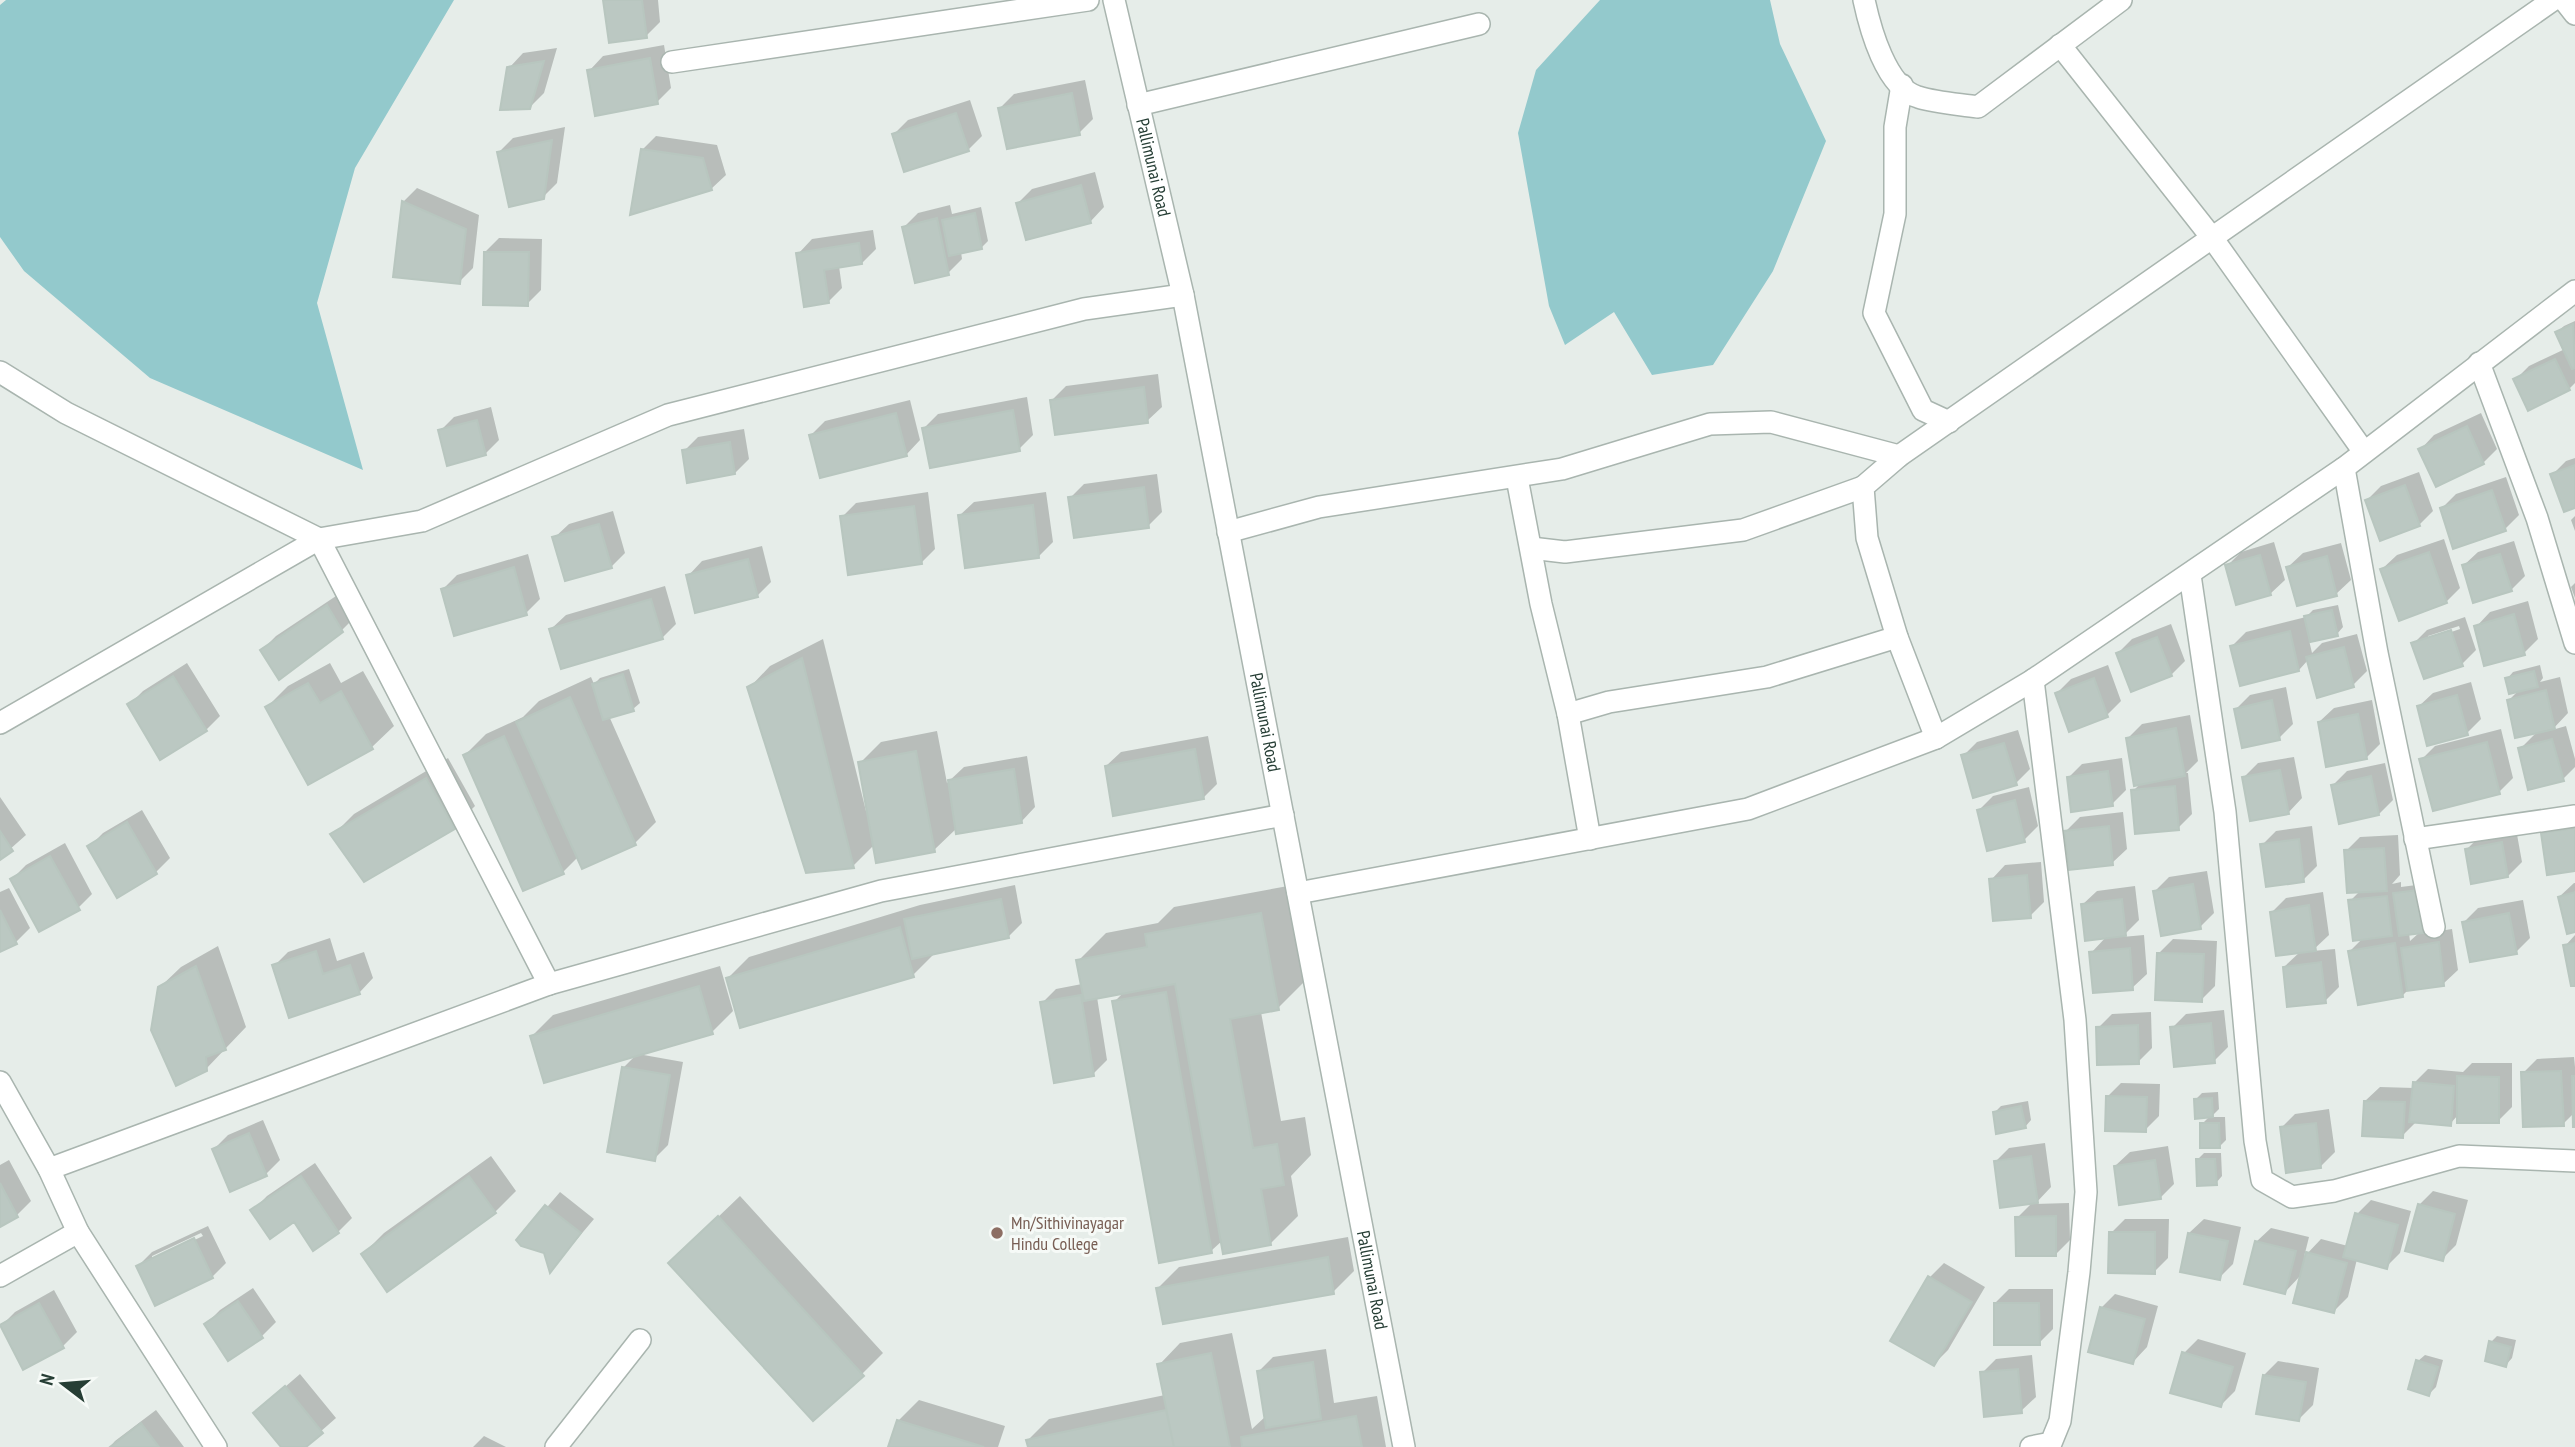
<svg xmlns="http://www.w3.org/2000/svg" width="2575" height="1447" font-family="'PT Sans Narrow',sans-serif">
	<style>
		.water { fill: #93c9cc }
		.shadow { fill: #0003; fill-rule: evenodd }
		.building { fill: #bbc8c2; stroke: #b8c6bf; stroke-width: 2 }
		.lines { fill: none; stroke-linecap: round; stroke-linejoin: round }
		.minor-casing { stroke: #a9b5af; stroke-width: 24 }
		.minor { stroke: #fff; stroke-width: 21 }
		.education-dot { fill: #8d6e63; stroke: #f6faf7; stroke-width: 2.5 }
		.labels { text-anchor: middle; stroke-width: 6; stroke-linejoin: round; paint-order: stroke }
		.street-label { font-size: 18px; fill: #263e35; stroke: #f6faf7 }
		.education-label { font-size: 18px; fill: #785e54; stroke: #f6faf7; text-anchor: start }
	</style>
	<rect width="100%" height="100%" fill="#e6ede9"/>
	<path class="water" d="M6 0H454L355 168 317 303 363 470 150 378 24 271 0 237V5Z
		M1600 0H1770L1780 44 1826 141 1773 271 1713 365 1652 375 1614 312 1565 345 1549 306 1518 133 1536 70Z"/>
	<path class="shadow" d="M605 0H658L660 22 646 36Z
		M664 45 671 88 657 102 589 71 603 56Z
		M557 48 544 93 530 107 509 68 523 53Z
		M1085 80 1093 119 1079 133 1000 108 1014 94Z
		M970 100 982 136 968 150 894 134 908 120Z
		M565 127 557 183 543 197 499 152 513 138Z
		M656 136 717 145 726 175 711 189 642 150Z
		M1095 172 1104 207 1090 222 1018 203 1032 189Z
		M417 188 479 215 473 268 459 282 403 202Z
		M950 205 952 214 981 207 988 241 981 248 961 252 962 259 948 273 904 227 918 213Z
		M873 230 876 249 862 263 839 266 842 288 828 302 798 254 812 239Z
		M499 238 542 239 541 290 527 304 485 252Z
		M2575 321V383L2569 389 2515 380 2529 366 2565 349 2557 332 2564 326Z
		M1158 374 1162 407 1147 421 1052 400 1066 386Z
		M1027 397 1033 435 1019 449 924 428 938 414Z
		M910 400 920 440 906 455 811 435 825 421Z
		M491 407 499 440 485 454 440 431 454 417Z
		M2481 413 2497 449 2483 463 2420 450 2434 435Z
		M744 429 749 459 735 473 684 451 698 437Z
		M2575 458V506L2552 475 2566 461Z
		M2419 472 2433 511 2419 525 2367 500 2381 486Z
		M1157 474 1162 512 1148 526 1070 498 1084 484Z
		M2506 477 2519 515 2505 529 2442 508 2456 494Z
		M928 492 935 549 921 563 842 517 856 503Z
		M1046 492 1053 542 1039 556 959 516 974 502Z
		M613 511 625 553 611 567 554 538 569 524Z
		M2575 516V531L2571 520Z
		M2444 539 2460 588 2446 602 2382 569 2397 555Z
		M2514 541 2525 576 2511 590 2463 566 2478 552Z
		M2274 542 2285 580 2270 594 2227 566 2241 552Z
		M2341 543 2351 580 2336 594 2288 567 2303 553Z
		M762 546 771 582 757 596 688 576 702 561Z
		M528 554 540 599 526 613 443 589 457 575Z
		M2575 583V598L2571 587Z
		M665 586 676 624 662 638 551 629 566 615Z
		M342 592 356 616 341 631 262 650 276 636Z
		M2528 601 2538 639 2524 653 2476 627 2490 612Z
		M2338 605 2343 627 2337 634 2309 640 2312 653 2322 643 2357 634 2367 671 2353 685 2308 660 2299 670 2232 646 2246 632 2306 617 2313 610Z
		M2465 617 2476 650 2462 664 2413 644 2427 630ZM2459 626 2460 629 2428 640V636Z
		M2171 624 2185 661 2171 675 2118 653 2132 639Z
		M823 639 866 811H868L860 763 881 742 937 731 947 783 964 767 1027 756 1035 807 1021 822 957 828 934 850 875 844 853 866 749 688 770 666Z
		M187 663 220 716 206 730 129 705 143 691Z
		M330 663 341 683 363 671 394 726 372 747 309 783 267 707 288 686Z
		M2108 665 2121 701 2107 715 2057 693 2071 679Z
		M2540 665 2543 678 2540 682 2560 677 2568 713 2552 730 2566 726 2575 759V767L2563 779 2520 749 2537 732 2509 700 2519 690 2507 679 2513 672Z
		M629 669 640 703 633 709 609 716 656 822 635 843 578 857 563 872 465 755 486 734 523 717 539 701 591 677 594 684 600 678Z
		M2471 682 2481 719 2467 733 2418 707 2433 693Z
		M2286 687 2293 724 2279 738 2236 709 2250 695Z
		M2372 700 2380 744 2366 758 2319 722 2334 708Z
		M2190 715 2198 761 2186 773H2188L2192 814 2178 828 2133 791 2142 782 2128 738 2142 724Z
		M2501 729 2513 778 2499 792 2421 760 2435 746Z
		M2018 730 2030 769 2016 783 1963 756 1977 742Z
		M1208 736 1217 784 1203 798 1106 766 1121 752Z
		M2294 757 2302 798 2288 813 2244 777 2258 763Z
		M448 758 475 806 454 827 333 835 354 814Z
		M2122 758 2126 790 2112 804 2068 778 2082 764Z
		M2385 763 2393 800 2379 814 2333 785 2347 771Z
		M2029 787 2038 826 2024 840 1979 810 1993 796Z
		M0 797 26 835 0 858Z
		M142 810 170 858 156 872 117 895 89 847 103 833Z
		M2123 812 2127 849 2112 863 2066 831 2080 817Z
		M2575 817V869L2543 834 2557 819Z
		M2312 826 2317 866 2303 880 2262 845 2276 831Z
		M2516 829 2522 862 2508 876 2467 849 2481 835Z
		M2398 835 2400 875 2392 884 2401 882V887L2424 884 2430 924 2421 934 2452 929 2458 970 2443 984 2409 989 2402 996 2350 951 2363 938 2350 901 2360 891 2346 851 2360 837ZM2420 932 2410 941 2409 933Z
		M65 843 92 894 78 908 12 879 26 865Z
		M2041 862 2044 902 2030 916 1991 880 2005 865Z
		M2207 871 2214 913 2200 927 2155 891 2169 877Z
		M2574 883H2575V930L2559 897Z
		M1015 885 1022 923 1008 937 934 954 913 975 728 978 749 957 920 905Z
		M1288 886 1306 980 1278 1008 1261 1012 1281 1121 1305 1117 1311 1155 1291 1176 1298 1216 1270 1244 1223 1240 1211 1251 1114 1002 1125 991 1097 997 1107 1060 1093 1074 1042 1003 1056 989 1082 984 1078 961 1106 933 1158 923 1174 907Z
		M2135 886 2139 920 2122 937 2144 935 2147 974 2132 988 2091 953 2107 936 2082 905 2097 891Z
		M9 888 30 928 16 942 0 950V892Z
		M2323 892 2329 935 2312 951 2335 949 2339 987 2325 1001 2284 967 2301 951 2272 912 2286 898Z
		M2523 900 2530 938 2516 952 2464 922 2478 908Z
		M2575 935V984L2565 946Z
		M330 938 337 961 364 952 373 978 359 993 274 966 288 952Z
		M2173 939 2217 941 2215 986 2201 1000 2159 953Z
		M218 946 246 1027 206 1069 159 988 181 967Z
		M720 966 733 1011 712 1032 638 1054 683 1062 668 1145 654 1159 623 1068 637 1054 532 1036 553 1015Z
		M2224 1010 2228 1047 2214 1061 2172 1028 2186 1014Z
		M2151 1012 2152 1048 2138 1062 2098 1028 2112 1014Z
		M2574 1057 2575 1067V1125L2574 1113 2563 1124 2523 1073 2537 1059Z
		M2472 1063H2512V1107L2498 1121 2458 1115 2450 1124 2417 1121 2402 1136 2365 1101 2380 1087 2414 1088V1083L2428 1069 2463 1072Z
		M2121 1083 2160 1084 2159 1116 2145 1130 2107 1097Z
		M2218 1092 2219 1109 2211 1117H2225L2226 1140 2219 1147 2202 1124 2210 1116 2195 1100 2202 1093Z
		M2028 1101 2031 1120 2025 1127 1994 1113 2001 1106Z
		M2329 1109 2335 1152 2321 1166 2281 1128 2295 1114Z
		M263 1120 280 1160 266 1174 214 1149 228 1135Z
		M2045 1143 2051 1187 2035 1204 2069 1203 2070 1240 2056 1254 2017 1218 2033 1202 1995 1162 2009 1148Z
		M2168 1146 2174 1184 2160 1198 2115 1166 2130 1152Z
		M2204 1153H2221L2222 1176 2216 1183 2197 1160Z
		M491 1156 516 1191 495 1212 363 1254 384 1233Z
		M9 1160 31 1201 17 1215 0 1225V1165Z
		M315 1163 352 1218 338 1232 253 1210 267 1196Z
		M2433 1191 2468 1200 2456 1245 2442 1259 2419 1205Z
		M560 1192 594 1219 551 1270 545 1251 519 1240Z
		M740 1196 883 1353 862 1374 692 1242Z
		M2371 1200 2411 1211 2400 1253 2386 1267 2357 1259 2348 1297 2334 1311 2302 1274 2285 1292 2256 1242 2271 1228 2309 1237 2304 1257 2321 1239 2348 1246 2357 1214Z
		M2125 1219H2169L2168 1258 2154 1272 2111 1233Z
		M2204 1219 2241 1227 2233 1264 2219 1278 2189 1233Z
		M208 1226 226 1263 212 1277 138 1266 152 1252ZM201 1233 203 1236 152 1260V1256Z
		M1348 1237 1354 1271 1333 1292 1158 1288 1179 1267Z
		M1944 1263 1985 1287 1948 1350 1934 1364 1893 1340 1930 1277Z
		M253 1288 276 1322 262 1336 206 1324 220 1310Z
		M2009 1289H2053V1329L2039 1343 1995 1303Z
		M54 1290 77 1332 63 1346 1 1326 15 1312Z
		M2115 1294 2158 1306 2147 1347 2133 1362 2101 1308Z
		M1232 1333 1252 1429 1266 1416 1259 1371 1273 1357 1326 1349 1334 1403 1377 1396 1386 1447H1030L1028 1440 1049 1419 1165 1395 1159 1365 1180 1343Z
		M2497 1336 2516 1340 2512 1358 2506 1365 2491 1342Z
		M2198 1339 2246 1353 2235 1391 2221 1405 2184 1353Z
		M2032 1355 2036 1397 2021 1411 1982 1373 1996 1359Z
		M2425 1355 2443 1360 2436 1387 2429 1394 2418 1361Z
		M2278 1361 2319 1368 2313 1405 2299 1419 2264 1375Z
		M300 1374 336 1418 303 1447H283L255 1413Z
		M919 1400 1005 1426 998 1447H890L898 1421Z
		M156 1410 184 1447H110L115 1441Z
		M484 1436 506 1447H473Z"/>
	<path class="building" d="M603 0H642L647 38 609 43Z
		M650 58 658 104 595 116 587 70Z
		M544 61 530 109 500 110 507 67Z
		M1072 93 1080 135 1007 149 998 108Z
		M956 113 969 151 904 172 892 134Z
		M552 140 544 199 509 207 497 152Z
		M641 149 703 158 712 190 630 215Z
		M1081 185 1091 223 1026 240 1016 203Z
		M402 201 466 229 460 284 393 277Z
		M975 213 982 249 949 256 942 220Z
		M937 218 949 275 915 283 902 227Z
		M859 243 862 264 824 270 829 303 804 307 796 253Z
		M484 252H529L528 306 483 305Z
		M2573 324 2575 368 2572 369 2555 332Z
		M2555 359 2570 390 2528 411 2513 379Z
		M1144 387 1148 423 1055 435 1050 400Z
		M1013 410 1020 451 930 468 922 428Z
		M896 413 907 456 820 478 809 435Z
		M477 420 486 455 447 466 438 430Z
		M2467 426 2484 464 2436 487 2418 449Z
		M730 442 735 474 687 483 682 450Z
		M2575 465V508L2564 512 2550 474Z
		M2405 485 2420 526 2380 541 2365 500Z
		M1144 487 1149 528 1074 538 1068 497Z
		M2492 490 2506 531 2453 549 2440 508Z
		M1033 505 1039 558 965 568 958 515Z
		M914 506 922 564 848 575 840 516Z
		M599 524 612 568 565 581 552 537Z
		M2429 552 2447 603 2399 621 2380 569Z
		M2500 554 2512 591 2473 603 2462 565Z
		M2260 555 2271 595 2236 605 2225 565Z
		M2327 556 2337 596 2297 606 2286 567Z
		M748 559 758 597 695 613 686 575Z
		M514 567 527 615 454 636 441 589Z
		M651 599 663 639 561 669 549 629Z
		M327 605 343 632 279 680 260 650Z
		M2332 610 2338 636 2310 642 2304 616Z
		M2514 614 2525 655 2484 666 2474 626Z
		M2451 630 2463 666 2424 679 2411 643Z
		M2290 631 2299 671 2240 686 2230 646Z
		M2157 637 2172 676 2131 692 2116 653Z
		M2344 647 2354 687 2317 698 2306 657Z
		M802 658 854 868 806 873 747 687Z
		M2534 671 2538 687 2509 694 2505 678Z
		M623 674 634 711 603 720 592 684Z
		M173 676 207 731 160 760 127 704Z
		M2094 678 2108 717 2069 732 2055 693Z
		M308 683 320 703 341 691 373 749 308 785 265 707Z
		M2546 690 2555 729 2515 738 2507 700Z
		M2457 695 2468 735 2427 746 2417 706Z
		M570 697 636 845 582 869 516 722Z
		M2272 700 2280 740 2242 748 2234 709Z
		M2358 714 2367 759 2326 767 2318 722Z
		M2176 728 2185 776 2134 786 2126 738Z
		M504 736 564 874 523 891 463 755Z
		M2552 739 2564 781 2528 790 2518 748Z
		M2487 742 2500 794 2433 811 2419 759Z
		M2004 743 2017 785 1973 798 1961 755Z
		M1195 749 1204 799 1113 816 1105 766Z
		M916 751 935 852 876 863 858 762Z
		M1014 769 1022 823 956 834 948 780Z
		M2280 770 2289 814 2250 821 2242 777Z
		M2108 771 2113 806 2071 812 2067 777Z
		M2371 776 2379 815 2339 824 2331 785Z
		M426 778 455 829 364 882 330 834Z
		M2175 786 2179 830 2135 834 2131 790Z
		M2015 800 2025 842 1987 851 1977 810Z
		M127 822 157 874 117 898 87 846Z
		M2109 826 2113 865 2069 870 2064 831Z
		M2575 828V871L2547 875 2541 833Z
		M0 831 13 851 0 860Z
		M2299 839 2304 882 2266 887 2260 844Z
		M2502 842 2508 877 2471 884 2465 849Z
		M2384 848 2387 891 2347 893 2344 850Z
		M50 856 80 910 39 932 10 879Z
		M2027 875 2031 918 1993 921 1989 879Z
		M2193 884 2201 929 2161 936 2153 891Z
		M2418 890 2424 933 2399 936 2393 893Z
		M2575 892V932L2567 934 2558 897Z
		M2387 896 2392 936 2353 941 2348 900Z
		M1001 899 1009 938 912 959 904 919Z
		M2122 899 2126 936 2085 941 2081 904Z
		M2309 905 2316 951 2276 956 2270 912Z
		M0 910 17 944 0 952Z
		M1261 913 1279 1010 1230 1019 1253 1148 1277 1144 1284 1185 1261 1189 1271 1245 1223 1254 1175 984 1084 1001 1076 960 1147 947 1145 934Z
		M2509 913 2517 954 2470 962 2462 922Z
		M900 927 914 977 740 1028 726 978Z
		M2439 942 2444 986 2407 991 2401 948Z
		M2395 943 2403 997 2358 1005 2348 951Z
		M2575 943V986H2571L2563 945Z
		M2130 948 2133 990 2093 993 2089 952Z
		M316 951 323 974 350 965 360 994 289 1018 272 965Z
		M2157 953 2204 954 2202 1002 2155 1000Z
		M2321 962 2326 1003 2287 1007 2283 967Z
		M196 966 226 1050 206 1057 207 1071 176 1086 151 1030 158 987Z
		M699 986 713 1034 544 1083 530 1036Z
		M1166 992 1212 1253 1159 1263 1112 1001Z
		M1081 995 1094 1076 1054 1083 1040 1002Z
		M2211 1023 2215 1063 2174 1067 2170 1027Z
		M2138 1025 2139 1064 2097 1065 2096 1027Z
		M622 1067 670 1075 655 1161 607 1152Z
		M2561 1071 2564 1126 2523 1127 2521 1072Z
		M2457 1076 2499 1077V1123H2457Z
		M2572 1076H2575V1127H2573Z
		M2413 1082 2454 1086 2451 1126 2409 1122Z
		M2106 1096 2147 1097 2146 1132 2105 1131Z
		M2212 1098 2213 1117 2195 1119 2194 1099Z
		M2364 1101 2405 1102 2403 1138 2362 1136Z
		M2021 1106 2026 1128 1996 1134 1993 1112Z
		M2200 1123H2219L2220 1148H2200Z
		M2316 1123 2321 1168 2286 1173 2280 1127Z
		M249 1133 267 1176 230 1192 212 1149Z
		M2031 1156 2038 1203 2000 1208 1994 1161Z
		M2196 1159H2215L2217 1185 2197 1186Z
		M2155 1160 2161 1199 2119 1205 2114 1166Z
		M301 1176 339 1233 313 1251 294 1222 270 1239 250 1210Z
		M469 1176 496 1213 387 1292 361 1254Z
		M0 1183 18 1217 0 1227Z
		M2418 1204 2455 1214 2443 1261 2405 1251Z
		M545 1205 581 1233 550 1273 544 1253 521 1246 516 1240Z
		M2355 1213 2398 1225 2387 1269 2343 1257Z
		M718 1216 864 1376 813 1421 668 1263Z
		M2056 1216V1256H2016L2015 1217Z
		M2109 1232H2155V1274L2108 1273Z
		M2188 1233 2228 1241 2220 1280 2180 1272Z
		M194 1238 213 1278 155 1306 136 1266Z
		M2255 1241 2296 1251 2285 1294 2244 1284Z
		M2306 1252 2347 1263 2334 1313 2293 1303Z
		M1328 1257 1334 1294 1163 1324 1156 1288Z
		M1928 1276 1972 1302 1934 1366 1890 1341Z
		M238 1301 263 1338 228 1361 204 1324Z
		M39 1303 64 1348 23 1370 0 1325Z
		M1994 1303H2039L2040 1345H1994Z
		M2100 1307 2145 1319 2133 1364 2088 1352Z
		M2489 1341 2511 1347 2506 1367 2485 1361Z
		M2182 1352 2233 1367 2221 1407 2170 1393Z
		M1211 1353 1230 1447H1174L1157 1364Z
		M2416 1360 2438 1367 2429 1396 2408 1389Z
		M1313 1362 1321 1419 1266 1428 1257 1371Z
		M2018 1369 2022 1413 1984 1417 1980 1372Z
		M2263 1375 2306 1382 2299 1421 2256 1414Z
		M285 1386 323 1433 306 1447H281L253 1413Z
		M1166 1410 1174 1447H1028L1026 1440Z
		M1356 1416 1362 1447H1242L1241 1437Z
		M897 1420 984 1447H888Z
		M141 1423 159 1447H110Z"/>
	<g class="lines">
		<defs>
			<g id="minor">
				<path id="s1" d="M1114 0 1183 295 1404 1447"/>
				<path d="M1864 0C1870 28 1886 88 1918 97 1937 103 1958 104 1978 107L2121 0"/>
				<path d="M2564 0 2575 14"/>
				<path d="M2060 45 2213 239 2364 452"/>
				<path d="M672 62 1088 0"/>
				<path d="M1902 85 1895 127V214L1874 313 1923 410 1949 422"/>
				<path d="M1138 105 1479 24"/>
				<path d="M2479 363 2537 518 2575 643"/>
				<path d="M0 372 66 413 319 539 549 984"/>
				<path d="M2344 468 2377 653 2434 927"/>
				<path d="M1517 478 1541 604 1568 714 1590 839"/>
				<path d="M1228 532 1319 507 1562 469 1710 424 1771 422 1899 456"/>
				<path d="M1531 548 1565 552 1743 530 1863 487"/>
				<path d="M2190 575 2225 812 2255 1141 2262 1180 2292 1197 2334 1191 2459 1156 2575 1161"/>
				<path d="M1568 714 1609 702 1767 677 1897 637"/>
				<path d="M0 723 319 539 422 521 668 415 1084 309 1183 295"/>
				<path d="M1936 738 1897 637 1867 538 1863 487 1899 456 2553 0"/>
				<path d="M2415 839 2575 816"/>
				<path d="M1298 893 1748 809 1936 738 2033 680 2344 468 2575 291"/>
				<path d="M0 1082 49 1169 78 1232 216 1447"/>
				<path d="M49 1169 549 984 881 891 1283 815"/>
				<path d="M0 1276 78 1232"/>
				<path d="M556 1447 640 1340"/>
				<path d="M2031 1447 2051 1443 2060 1421 2079 1272 2086 1192 2075 1020 2033 680"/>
			</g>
		</defs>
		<use href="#minor" class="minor-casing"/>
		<use href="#minor" class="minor"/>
	</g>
	<circle class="education-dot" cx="997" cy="1233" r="7"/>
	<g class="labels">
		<g class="street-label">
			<text dy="6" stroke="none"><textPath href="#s1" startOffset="172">Pallimunai Road</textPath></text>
			<text dy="6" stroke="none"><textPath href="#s1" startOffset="738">Pallimunai Road</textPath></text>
			<text dy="6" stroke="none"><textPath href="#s1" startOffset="1306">Pallimunai Road</textPath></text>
		</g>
		<g class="education-label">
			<text x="1011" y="1229">Mn/Sithivinayagar<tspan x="1011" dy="21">Hindu College</tspan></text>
		</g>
	</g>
	<g transform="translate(63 1384) rotate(286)" stroke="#f6faf7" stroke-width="5" paint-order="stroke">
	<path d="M0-5L12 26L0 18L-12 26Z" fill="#263e35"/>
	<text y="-10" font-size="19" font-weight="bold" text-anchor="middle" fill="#263e35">N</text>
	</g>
</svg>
